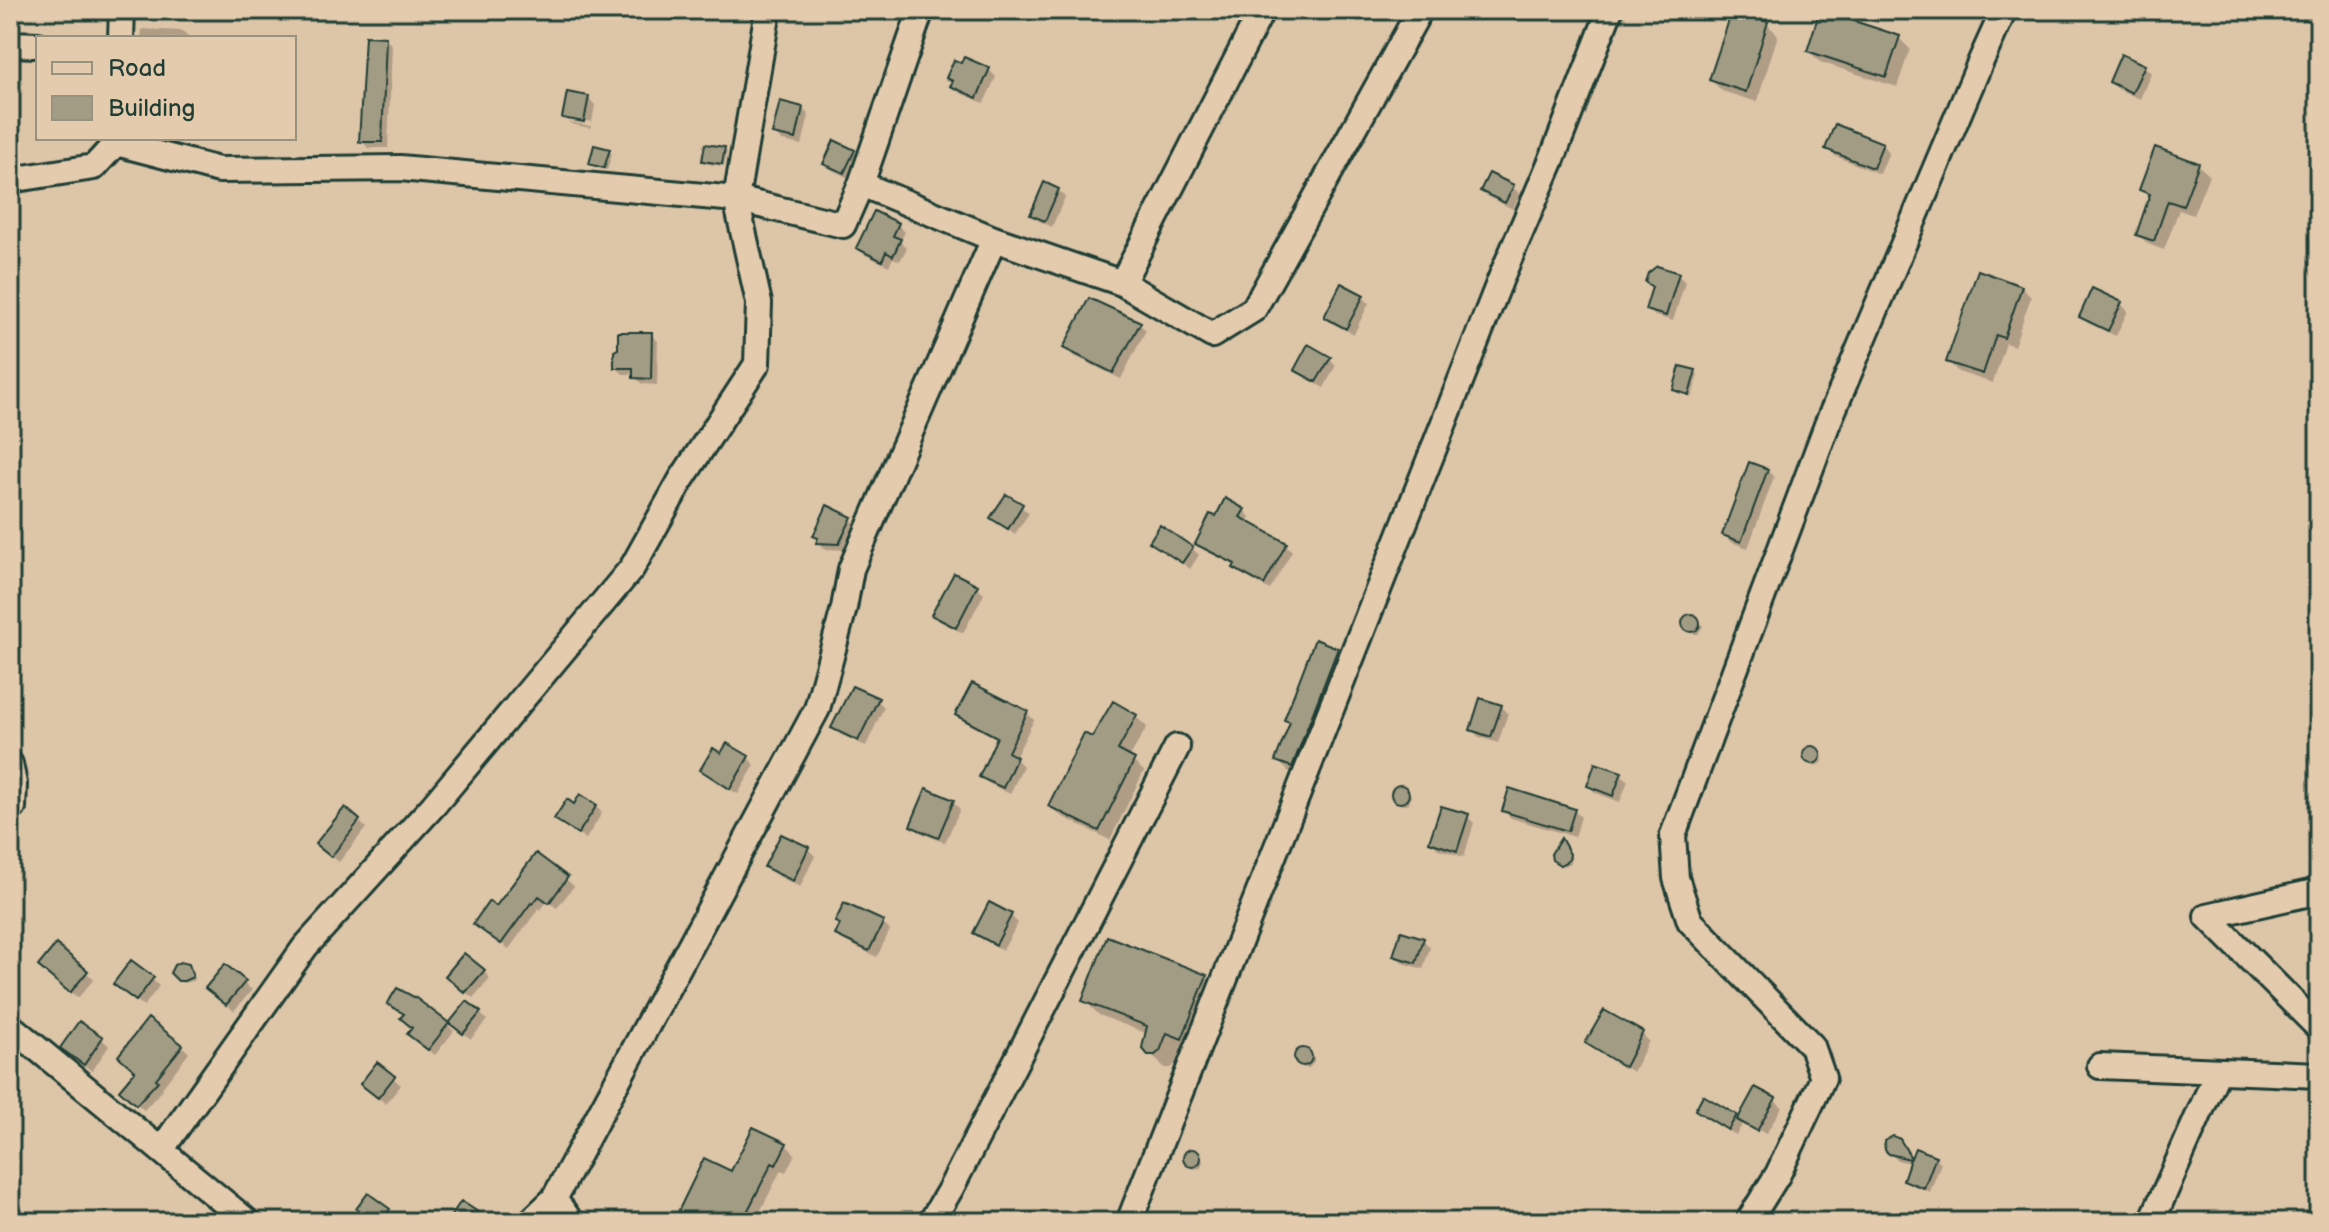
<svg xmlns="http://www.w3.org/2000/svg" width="2329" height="1232" font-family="'Balsamiq Sans',sans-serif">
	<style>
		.shadow { fill: #0003 }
		.building { fill: #a29c84; stroke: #1f3d34; stroke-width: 2 }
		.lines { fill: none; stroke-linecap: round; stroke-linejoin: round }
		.minor-casing { stroke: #1f3d34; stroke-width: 30 }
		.minor { stroke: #e5cbad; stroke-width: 24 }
	</style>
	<rect width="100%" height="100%" fill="#ddc5a8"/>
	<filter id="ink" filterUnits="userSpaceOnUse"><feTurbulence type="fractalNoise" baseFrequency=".0125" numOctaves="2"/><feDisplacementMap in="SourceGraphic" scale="16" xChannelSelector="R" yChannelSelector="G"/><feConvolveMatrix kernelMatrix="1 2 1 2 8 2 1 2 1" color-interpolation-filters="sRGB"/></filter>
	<g filter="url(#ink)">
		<path class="shadow" d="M70 10H108L106 21 76 15Z
			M1373 10H1386L1382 16Z
			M1767 24 1778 35 1757 102 1722 91 1711 80Z
			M142 29 182 31 190 38H141Z
			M1899 38 1910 49 1897 87 1820 62 1809 51Z
			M385 39 392 45 388 148H368L362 141Z
			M962 66 989 70 996 77 984 103 960 93 953 86 954 83 949 78Z
			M2144 66 2151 73 2140 99 2118 89 2111 82Z
			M588 98 595 105 592 122 569 117V122L591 126 590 128 571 124 564 117Z
			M802 108 809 115 802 145 782 141 775 134Z
			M147 138H189V142L148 140Z
			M1882 145 1889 152 1880 174 1835 156 1828 149Z
			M724 149 727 152 724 166 708 164 705 161Z
			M2156 149 2198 165 2209 175 2193 215 2179 210 2164 250 2148 244 2138 234 2151 199 2141 189Z
			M609 151 612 154 607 170 594 167 591 164Z
			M854 152 861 159 851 179 832 170 825 163Z
			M1513 187 1520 194 1513 209 1490 198 1483 191Z
			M1058 190 1065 197 1052 227 1039 221 1032 214Z
			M874 214 898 225 905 232 900 242 907 248 900 261 893 258 889 266 865 255 858 248Z
			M1678 275 1685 282 1673 321 1655 316 1648 309Z
			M2021 287 2031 297 2014 346 2006 343 1993 383 1958 372 1949 362Z
			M1362 296 1369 303 1354 334 1333 324 1326 317Z
			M2121 304 2128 311 2116 336 2088 323 2081 316Z
			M1139 324 1146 330 1121 379 1072 355 1065 348Z
			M651 334 658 341 657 385 642 384 635 377V374H623L616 367Z
			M1329 358 1336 365 1324 388 1303 376 1296 369Z
			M1695 372 1698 375 1692 397 1678 393 1675 390Z
			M1767 470 1774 477 1748 548 1731 542 1724 535Z
			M1007 496 1029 513 1015 534 993 518Z
			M1244 510 1250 517 1247 523 1285 544 1292 551 1270 590 1241 574 1236 566 1204 550 1198 544 1217 519Z
			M850 518 857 525 846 550 825 549 818 542 819 540 815 536Z
			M1152 541 1192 548 1199 555 1190 569Z
			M977 587 984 594 963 633 941 622 934 615Z
			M1688 616H1695L1703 626 1698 634H1693L1684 624Z
			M1337 650 1348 661 1303 777 1288 771 1277 760 1291 724 1286 719Z
			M877 700 884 707 866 746 841 735 834 728Z
			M1113 704 1136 717 1147 727 1129 758 1144 771 1110 840 1061 816 1050 806Z
			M1501 706 1508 713 1498 743 1479 737 1472 730Z
			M1027 713 1034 720 1015 758 1023 766 1010 794 988 783 981 776 998 739 965 722 958 715Z
			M728 746 748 758 755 765 738 794 709 777 702 770 722 756Z
			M1809 748H1814L1822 754 1823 761 1821 764 1814 766 1805 756Z
			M1621 774 1628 781 1620 802 1596 793 1589 786Z
			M1397 788H1404L1411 796 1410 802 1407 805H1402L1393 796Z
			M953 802 960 809 945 843 919 832 912 825Z
			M596 806 602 813 586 839 557 818Z
			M1573 810 1581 817 1575 837 1511 818 1504 811Z
			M1467 816 1474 823 1464 857 1438 849 1431 842Z
			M359 821 366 828 339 862 325 851Z
			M1564 844 1572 859 1571 863 1564 866 1558 862Z
			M808 849 815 856 800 887 774 874 767 867Z
			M537 856 574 886 557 908 547 901 541 910 539 908 509 949 483 930Z
			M1011 916 1018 923 1003 950 982 939 975 932Z
			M882 923 890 930 877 957 844 941 837 934Z
			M1423 940 1430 947 1423 969 1403 963 1396 956Z
			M56 947 94 979 78 998 47 973Z
			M188 966 195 980 183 983 172 973Z
			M225 967 252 990 234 1011 215 995Z
			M483 971 490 978 473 998 454 983Z
			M1206 977 1220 991 1196 1052 1182 1047 1174 1065 1170 1068H1165L1150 1053 1148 1034 1099 1015 1084 1000Z
			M152 979 159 986 144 1006 122 990Z
			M389 1003 448 1025 454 1031 435 1055 416 1040 414 1028 405 1016Z
			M1605 1012 1642 1034 1649 1041 1633 1072 1594 1049 1587 1042Z
			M480 1013 487 1020 471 1039 459 1030Z
			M102 1039 109 1046 92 1071 70 1055Z
			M182 1046 189 1053 162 1088 163 1089 144 1110 128 1096Z
			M1300 1050H1304L1314 1058V1062L1309 1068H1304L1296 1060V1056Z
			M378 1065 401 1085 386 1104 369 1090Z
			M1775 1100 1782 1107 1766 1134 1744 1122 1736 1135 1704 1117 1697 1110 1736 1117 1739 1120Z
			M786 1145 795 1154 786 1172 781 1170 755 1222H709Z
			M1886 1145 1912 1160 1935 1157 1941 1163 1930 1192 1911 1185 1905 1179 1911 1163 1897 1160 1886 1149Z
			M1192 1151 1203 1160 1201 1168 1193 1169 1185 1160 1186 1154Z
			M389 1210 396 1217 392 1222H375L366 1216Z"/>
		<path class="building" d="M1820 10 1900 36 1886 77 1807 51Z
			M1732 11 1768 22 1746 92 1709 80Z
			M365 36 386 37 382 142H359Z
			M2121 54 2145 65 2132 93 2109 82Z
			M964 57 990 68 977 98 950 86 953 81 946 78 954 60 961 63Z
			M567 92 589 96 584 122 562 118Z
			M780 101 803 107 796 139 772 134Z
			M1835 124 1883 143 1873 168 1825 149Z
			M834 140 855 150 844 173 823 164Z
			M705 144 725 147 722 164 702 161Z
			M594 145 610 149 604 168 589 164Z
			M2155 147 2199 163 2183 206 2168 201 2154 241 2136 235 2150 194 2139 190Z
			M1489 173 1514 185 1505 203 1480 191Z
			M1044 182 1059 189 1045 221 1030 215Z
			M874 211 899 223 893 236 901 239 893 256 886 252 882 261 856 248Z
			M1657 266 1679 273 1666 316 1645 310 1652 287 1645 282 1648 273Z
			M1978 270 2022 286 2004 338 1996 335 1983 374 1946 362Z
			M1341 283 1364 295 1346 329 1324 317Z
			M2092 288 2122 302 2108 331 2079 317Z
			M1089 298 1141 322 1113 373 1063 348Z
			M618 332H652L651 379 633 378V368H614V351L618 349Z
			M1308 344 1331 357 1316 382 1294 370Z
			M1680 366 1696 370 1689 395 1673 390Z
			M1749 462 1768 469 1741 542 1722 535Z
			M1006 494 1023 504 1008 529 990 518Z
			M1225 498 1245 509 1240 517 1287 543 1264 585 1233 568 1235 564 1195 544 1210 514 1216 516Z
			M827 505 852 517 839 544 816 543 818 538 813 536Z
			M1160 525 1193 547 1182 563 1149 542Z
			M954 573 978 585 956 628 931 615Z
			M1682 623a9 9 0 1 1 18 0a9 9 0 1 1-18 0Z
			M1315 639 1338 648 1292 767 1275 761 1290 722 1284 720Z
			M972 683 1028 711 1008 752 1017 757 1003 788 979 777 997 737 955 715Z
			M852 686 879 698 858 741 831 728Z
			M1480 698 1502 705 1491 737 1470 730Z
			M1113 701 1137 715 1118 750 1135 759 1099 831 1048 806 1084 733 1092 737Z
			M727 743 749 756 730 789 700 770 713 748 721 753Z
			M1803 755a9 9 0 1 1 18 0a9 9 0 1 1-18 0Z
			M1595 763 1622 772 1613 796 1587 786Z
			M1391 794a9 9 0 1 1 18 0a9 9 0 1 1-18 0Z
			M926 788 954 800 938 838 910 826Z
			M1509 788 1575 809 1568 831 1502 811Z
			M580 794 597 805 578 834 554 819 567 799 574 804Z
			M1441 806 1469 814 1457 851 1429 842Z
			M345 807 360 820 331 857 315 844Z
			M781 834 809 847 793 881 764 867Z
			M1561 838 1570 854 1569 860 1560 865 1552 860 1551 854Z
			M536 853 568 877 549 903 539 896 533 904 531 903 501 944 473 924 489 901 496 906Z
			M989 902 1012 914 996 945 973 933Z
			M844 903 884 921 869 951 835 935 840 924 835 922Z
			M1401 931 1424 938 1416 963 1393 956Z
			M1107 936 1207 975 1182 1039 1167 1033 1160 1051 1155 1055H1148L1142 1048 1147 1026 1082 1001Z
			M56 944 88 971 70 993 38 966Z
			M464 953 485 970 465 993 445 976Z
			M131 960 154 977 136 1001 113 984Z
			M180 962 189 964 193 977 184 981H178L170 973 174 965Z
			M225 964 246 981 226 1005 205 988Z
			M397 988 416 998 449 1023 428 1050 407 1034 412 1028 400 1018 404 1014 387 1004Z
			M467 1001 481 1012 463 1034 449 1023Z
			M1604 1010 1643 1032 1625 1067 1585 1043Z
			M148 1018 183 1045 156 1079 158 1081 136 1105 119 1090 135 1071 118 1056Z
			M79 1021 103 1037 84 1065 60 1048Z
			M1294 1057a9 9 0 1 1 18 0a9 9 0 1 1-18 0Z
			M377 1062 395 1076 378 1098 360 1084Z
			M1755 1087 1776 1098 1757 1131 1737 1120Z
			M1703 1095 1737 1115 1728 1130 1695 1110Z
			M753 1127 787 1143 776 1165 772 1163 742 1222H673L704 1158 731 1171Z
			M1893 1136 1900 1139 1911 1158 1915 1148 1936 1156 1924 1188 1903 1180 1910 1159 1889 1154 1885 1150 1884 1141Z
			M1183 1158a9 9 0 1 1 18 0a9 9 0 1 1-18 0Z
			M368 1193 390 1209 381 1222H375L356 1209Z
			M461 1201 469 1206 493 1222H447Z"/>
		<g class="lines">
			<defs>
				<path id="minor" d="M121 38 122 10
					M10 44 38 45
					M116 143 219 170 400 168 736 199 843 225 861 184 921 10
					M10 180 94 167 116 143
					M861 184 994 239 1122 283 1212 335 1254 309 1420 10
					M1122 283 1262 10
					M10 764 14 784 13 807 10 810
					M2319 891 2207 916 2319 1028
					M10 1026 248 1222
					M2100 1066 2319 1075
					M161 1150 305 947 433 806 632 568 681 480 757 364 759 303 736 199 768 10
					M554 1199 571 1222
					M2152 1221 2218 1071
					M530 1222 554 1199 817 709 844 608 851 569 994 239
					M931 1222 951 1188 1177 747
					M1129 1222 1503 273 1552 159 1610 10
					M1748 1222 1778 1174 1823 1078 1812 1046 1690 921 1676 878 1673 835 1827 425 1980 63 2004 10"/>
			</defs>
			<use href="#minor" class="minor-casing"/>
			<use href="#minor" class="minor"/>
		</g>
	</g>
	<rect width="2329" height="1232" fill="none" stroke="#e5cbad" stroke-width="40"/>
	<rect x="20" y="20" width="2289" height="1192" fill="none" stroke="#1f3d34" stroke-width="3" filter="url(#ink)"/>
	<rect x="36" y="36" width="260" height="104" fill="#e5cbad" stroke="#96927d" stroke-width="2"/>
	<rect x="52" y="62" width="40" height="12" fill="#e5cbad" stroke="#96927d" stroke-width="2"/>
	<text x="108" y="76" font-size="24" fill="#1f3d34">Road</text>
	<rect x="52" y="96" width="40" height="24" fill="#a29c84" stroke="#96927d" stroke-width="2"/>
	<text x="108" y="116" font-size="24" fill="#1f3d34">Building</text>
</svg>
